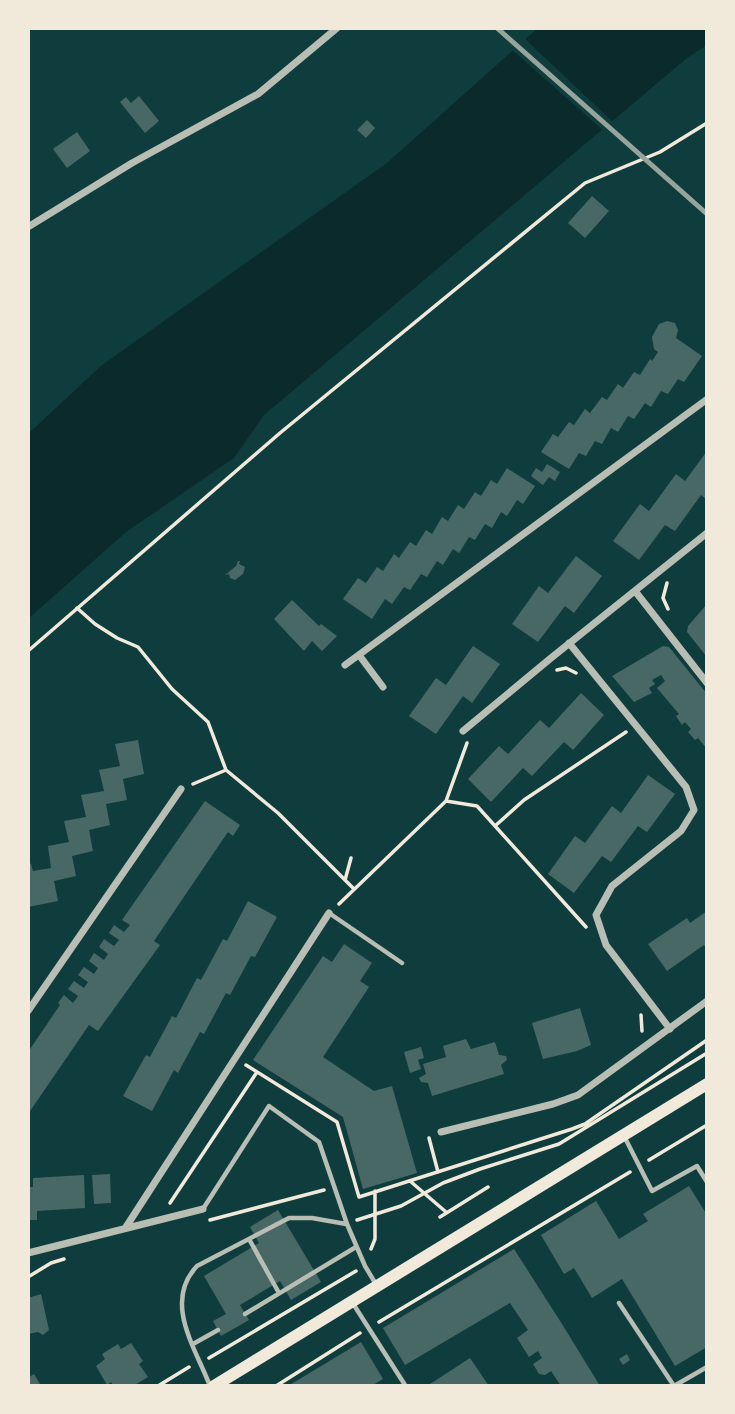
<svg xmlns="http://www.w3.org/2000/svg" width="735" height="1414" font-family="Georgia,serif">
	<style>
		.water { fill: #0a2a2b }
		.pier { fill: #0f3d3e }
		.building { fill: #486865 }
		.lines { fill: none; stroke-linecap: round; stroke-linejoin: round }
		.path { stroke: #f1e9da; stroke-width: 3.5 }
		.service { stroke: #b8beb3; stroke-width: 4.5 }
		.minor { stroke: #b8beb3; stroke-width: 7 }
		.primary { stroke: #f1e9da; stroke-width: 12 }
		.rail { stroke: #97a49c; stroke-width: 5 }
	</style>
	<rect width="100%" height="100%" fill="#0f3d3e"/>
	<path class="water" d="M538 28H707V45L687 58 264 415 234 458 126 532 28 619V434L102 365 387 163Z"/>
	<path class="pier" d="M523 37 615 124 605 132 510 48Z"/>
	<path class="building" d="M139 96 159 121 145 133 120 102 126 97 131 103Z
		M367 120 375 128 366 138 357 130Z
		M77 132 90 151 67 168 53 149Z
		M592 196 609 211 585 238 568 223Z
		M667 321 675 323 678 330 676 338 702 356 684 382 678 379 668 394 661 391 651 407 645 403 634 419 628 416 618 432 611 428 602 444 595 441 586 456 579 453 569 469 541 452 553 434 558 437 569 422 574 425 585 409 590 413 602 397 607 400 618 384 623 388 634 372 640 375 650 359 652 361 658 352 654 349 652 337 659 324Z
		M707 451V500L701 495 675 531 665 525 639 560 613 541 640 504 649 511 676 474 685 481Z
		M547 464 560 472 555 481 549 477 543 485 531 476 536 468 542 472Z
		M507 468 535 486 523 504 517 500 507 516 501 512 492 528 485 524 475 540 469 537 459 553 453 549 443 565 437 561 427 577 421 574 410 590 404 587 392 604 385 599 372 619 343 599 358 578 366 583 377 567 383 571 394 554 399 558 410 542 416 546 426 530 432 534 442 517 448 521 458 505 464 509 475 492 481 496 491 480 497 484Z
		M576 556 602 576 574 613 565 606 538 642 512 624 539 586 548 593Z
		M238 561H240L239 564 245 567 243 574 235 580 230 578 229 574 225 575 236 566Z
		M292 600 319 626 321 624 337 636 322 651 312 641 304 651 274 619Z
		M707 604V657L687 632 688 626Z
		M473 646 500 664 472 703 463 696 436 734 409 716 436 678 446 685Z
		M663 646 669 647 707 694V749L698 738 695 740 688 732 691 729 685 722 682 725 676 716 679 714 657 688 665 681 661 675 652 680 655 684 649 688 652 693 634 702 612 676Z
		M581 693 604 715 573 750 564 742 532 776 523 768 491 802 468 779 499 746 508 754 540 720 549 728Z
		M138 740 144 774 123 779 127 800 106 804 110 825 89 830 93 851 72 856 76 876 54 881 58 901 28 907V862L31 864 33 871 51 868 48 846 69 842 64 821 86 817 81 795 104 791 99 770 120 766 115 744Z
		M648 775 675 794 647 832 638 826 611 862 602 856 574 893 548 874 575 836 585 843 612 806 621 813Z
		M205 801 240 825 233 836 228 832 215 851 154 941 160 945 98 1031 89 1025 28 1114V1052L60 1005 58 1003 64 995 73 1003 78 996 68 989 74 981 84 988 88 982 78 975 84 967 94 974 98 968 89 961 94 953 104 960 108 954 99 947 104 939 114 946 119 940 109 933 114 925 124 932 130 925 122 920Z
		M248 901 277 917 255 957 251 956 230 995 226 993 204 1034 200 1032 178 1073 174 1070 152 1111 123 1096 146 1055 150 1057 172 1016 176 1018 197 978 201 980 223 939 227 941Z
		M707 911V949L704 945 667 971 648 944 687 918 690 923Z
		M344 944 372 963 360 981 369 987 323 1057 374 1091 392 1086 417 1173 363 1189 343 1117 253 1060 323 956 332 962Z
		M580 1008 591 1045 577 1051 543 1059 532 1023Z
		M466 1039 471 1049 495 1042 499 1055 506 1056 507 1060 501 1065 504 1074 432 1096 428 1083 421 1082 419 1078 426 1074 423 1064 446 1057 443 1046Z
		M421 1047 424 1058 418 1060 421 1069 410 1073 404 1052Z
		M110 1174 111 1203 94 1204 92 1175Z
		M84 1175 85 1208 37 1211V1220H28V1187H33V1178Z
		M689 1186 707 1215V1347L675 1366 622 1279 592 1298 574 1268 564 1274 541 1235 596 1201 619 1239 648 1221 643 1214Z
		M278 1210 321 1282 291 1300 280 1281 240 1305 249 1320 221 1336 213 1321 226 1314 204 1276 259 1243 250 1227Z
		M514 1249 562 1324 600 1386H561L551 1371 545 1375 539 1374 533 1364 542 1358 538 1351 529 1357 517 1338 528 1330 510 1303 405 1365 383 1328Z
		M41 1294 49 1330 43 1335 38 1332 28 1334V1298Z
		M361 1342 383 1379 371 1386H288Z
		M131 1343 143 1361 139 1364 148 1377 133 1386H114L111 1382 107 1385 96 1366 105 1359 102 1354 118 1344 121 1349Z
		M627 1354 630 1360 623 1365 619 1359Z
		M470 1358 489 1386H427Z
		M34 1374 41 1386H28V1378Z"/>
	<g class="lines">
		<path class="path" d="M667 583 663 598 668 609
			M77 608 95 624 117 638 138 647 172 689 208 722 226 770 278 813 354 889
			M28 651 280 433 585 183 660 152 707 123
			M557 670 566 668 576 673
			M467 743 446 801 477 806 586 927
			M193 784 226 770
			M495 826 524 800 626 732
			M345 880 351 858
			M339 904 446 801
			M641 1015 642 1031
			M246 1065 337 1122 359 1197 572 1129 585 1124 707 1040
			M429 1138 438 1172
			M649 1160 707 1125
			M410 1181 446 1212
			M170 1203 257 1072
			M440 1217 488 1187
			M210 1220 324 1190
			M357 1220 401 1206 443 1183 480 1169 559 1144 707 1053
			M371 1249 375 1239V1191
			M28 1277 51 1263 64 1259
			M379 1322 630 1172
			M209 1358 356 1271
			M158 1386 189 1367
			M276 1386 360 1333"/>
		<path class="service" d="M329 913 402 963
			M625 1138 652 1191 697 1166 707 1182
			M203 1209 269 1106 319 1142 347 1224 365 1266 377 1286
			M249 1239 279 1293
			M352 1302 405 1385
			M619 1303 674 1386
			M245 1314 356 1247
			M193 1344 218 1330
			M210 1386C195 1347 163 1302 197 1266L289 1218H312L346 1224
			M674 1386 707 1367"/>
		<path class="minor" d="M28 227 132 163 258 94 337 28
			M635 591 707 683
			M569 643 686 787 694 810 681 831 612 886 596 915 606 945 670 1029
			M359 655 383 687
			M345 665 706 400 707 401
			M463 731 551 658 707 533
			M28 1011 181 789
			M441 1132 553 1104 578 1095 707 1001
			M126 1227 329 913
			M28 1253 203 1209"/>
		<path class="primary" d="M214 1386 707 1084"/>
		<path class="rail" d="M497 28 707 214"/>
	</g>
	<rect width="735" height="1414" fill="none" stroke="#f1e9da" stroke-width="60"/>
</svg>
